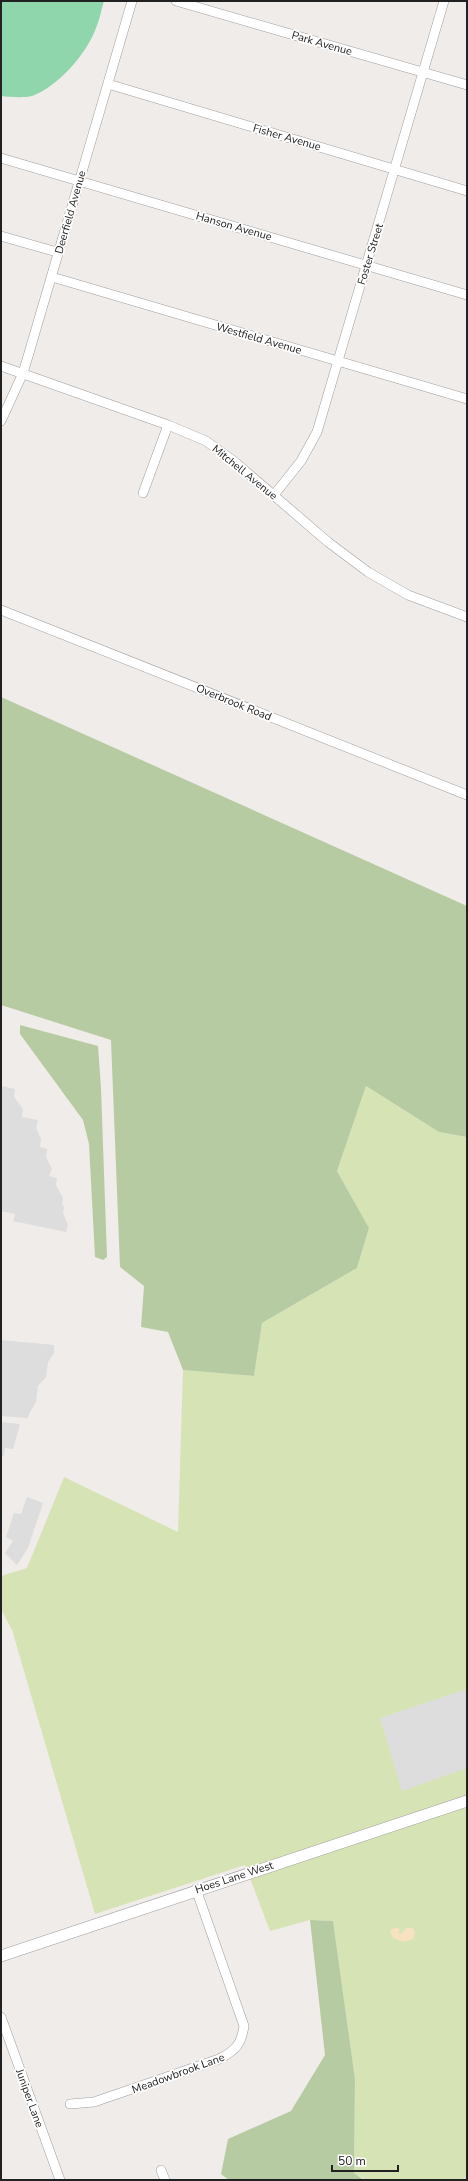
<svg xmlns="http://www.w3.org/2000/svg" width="468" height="2181" font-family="'Nunito Sans',sans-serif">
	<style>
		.grass { fill: #d6e4b5 }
		.forest { fill: #b7cba2 }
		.sand { fill: #f7e1c0 }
		.pitch { fill: #90d6ad }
		.parking { fill: #ddd }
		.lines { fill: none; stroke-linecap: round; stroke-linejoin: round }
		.minor-casing { stroke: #9e9e9e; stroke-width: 10 }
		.tertiary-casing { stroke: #9e9e9e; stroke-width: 12 }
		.minor { stroke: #fff; stroke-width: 9 }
		.tertiary { stroke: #fff; stroke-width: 11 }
		.labels { text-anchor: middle; stroke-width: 3.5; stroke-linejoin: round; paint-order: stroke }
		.street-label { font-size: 11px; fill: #212121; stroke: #fff }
	</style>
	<rect width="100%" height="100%" fill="#f0ece9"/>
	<path class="grass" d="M366 1086 439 1132 467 1137V2180H366L354 2173 355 2079 333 1921 310 1920 270 1931 245 1865 95 1914 12 1630 1 1609V1576L27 1568 64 1477 178 1532 183 1370 254 1376 262 1323 357 1268 369 1228 337 1171Z"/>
	<path class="forest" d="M1 697 467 906V1137L439 1132 366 1086 337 1171 369 1228 357 1268 262 1323 254 1376 183 1370 168 1332 141 1327 144 1286 120 1267 111 1040 1 1005Z
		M20 1025 98 1046 101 1088 107 1257 103 1260 95 1257 89 1144 83 1120 20 1034Z
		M310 1920 333 1921 355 2079 354 2173 364 2180H229L221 2174 228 2139 291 2111 325 2055Z"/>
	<path class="sand" d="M397 1927 400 1930 398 1933 401 1934 406 1928H413L415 1933 413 1939 404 1942 393 1938 390 1930Z"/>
	<path class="pitch" d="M1 1H104C101 10 100 19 96 28 87 53 58 87 32 96 24 98 9 97 1 96Z"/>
	<path class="parking" d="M1 1086 15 1089 14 1097 23 1109 22 1117 38 1120 36 1128 41 1139 40 1147 47 1149 46 1157 52 1169 49 1176 57 1178 56 1185 63 1198 62 1205 64 1206 63 1213 68 1225 66 1232 13 1221 15 1214 1 1211Z
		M1 1340 54 1345V1353L48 1362 46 1377 38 1386 36 1402 30 1412 28 1418 1 1416Z
		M1 1422 20 1424 13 1449 5 1448 4 1455 1 1459Z
		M27 1497 43 1503 28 1548 17 1565 5 1553 13 1541 6 1537 14 1513 21 1514Z
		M467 1689V1768L402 1791 380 1718Z"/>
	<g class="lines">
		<defs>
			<path id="minor" d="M176 1 467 85
				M108 84 467 191
				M1 158 467 295
				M1 236 57 252
				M52 277 467 399
				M1 366 168 425 206 441 235 462 328 542 368 572 408 595 467 617
				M1 421 23 373 29 353 132 1
				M143 493 168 425
				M274 495 301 461 317 432 444 1
				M1 610 467 795
				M1 2017 60 2180
				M70 2104 94 2102 219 2059C236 2050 241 2045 244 2026L196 1889
				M161 2170 165 2180"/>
			<path id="tertiary" d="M1 1956 467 1801"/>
		</defs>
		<use href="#minor" class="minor-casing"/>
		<use href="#tertiary" class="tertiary-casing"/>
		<use href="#minor" class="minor"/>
		<use href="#tertiary" class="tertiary"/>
	</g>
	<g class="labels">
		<g class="street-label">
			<text transform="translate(322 43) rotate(16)" y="4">Park Avenue</text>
			<text transform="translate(287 137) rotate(16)" y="4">Fisher Avenue</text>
			<text transform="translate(70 212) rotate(-74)" y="4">Deerfield Avenue</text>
			<text transform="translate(234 226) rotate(16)" y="4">Hanson Avenue</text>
			<text transform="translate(370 254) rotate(-73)" y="4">Foster Street</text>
			<text transform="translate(259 338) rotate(16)" y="4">Westfield Avenue</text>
			<text transform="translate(245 472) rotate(39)" y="4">Mitchell Avenue</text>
			<text transform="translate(234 702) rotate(22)" y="4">Overbrook Road</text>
			<text transform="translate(234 1877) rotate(-18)" y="4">Hoes Lane West</text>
			<text transform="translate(178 2073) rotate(-20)" y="4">Meadowbrook Lane</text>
			<text transform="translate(30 2098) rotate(70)" y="4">Juniper Lane</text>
		</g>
	</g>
	<rect width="468" height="2181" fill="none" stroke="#212121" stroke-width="4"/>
	<path d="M332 2165v6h66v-6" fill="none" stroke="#212121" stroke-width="2"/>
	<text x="338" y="2165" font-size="12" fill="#212121" stroke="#ffffff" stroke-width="3" paint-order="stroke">50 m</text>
</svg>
